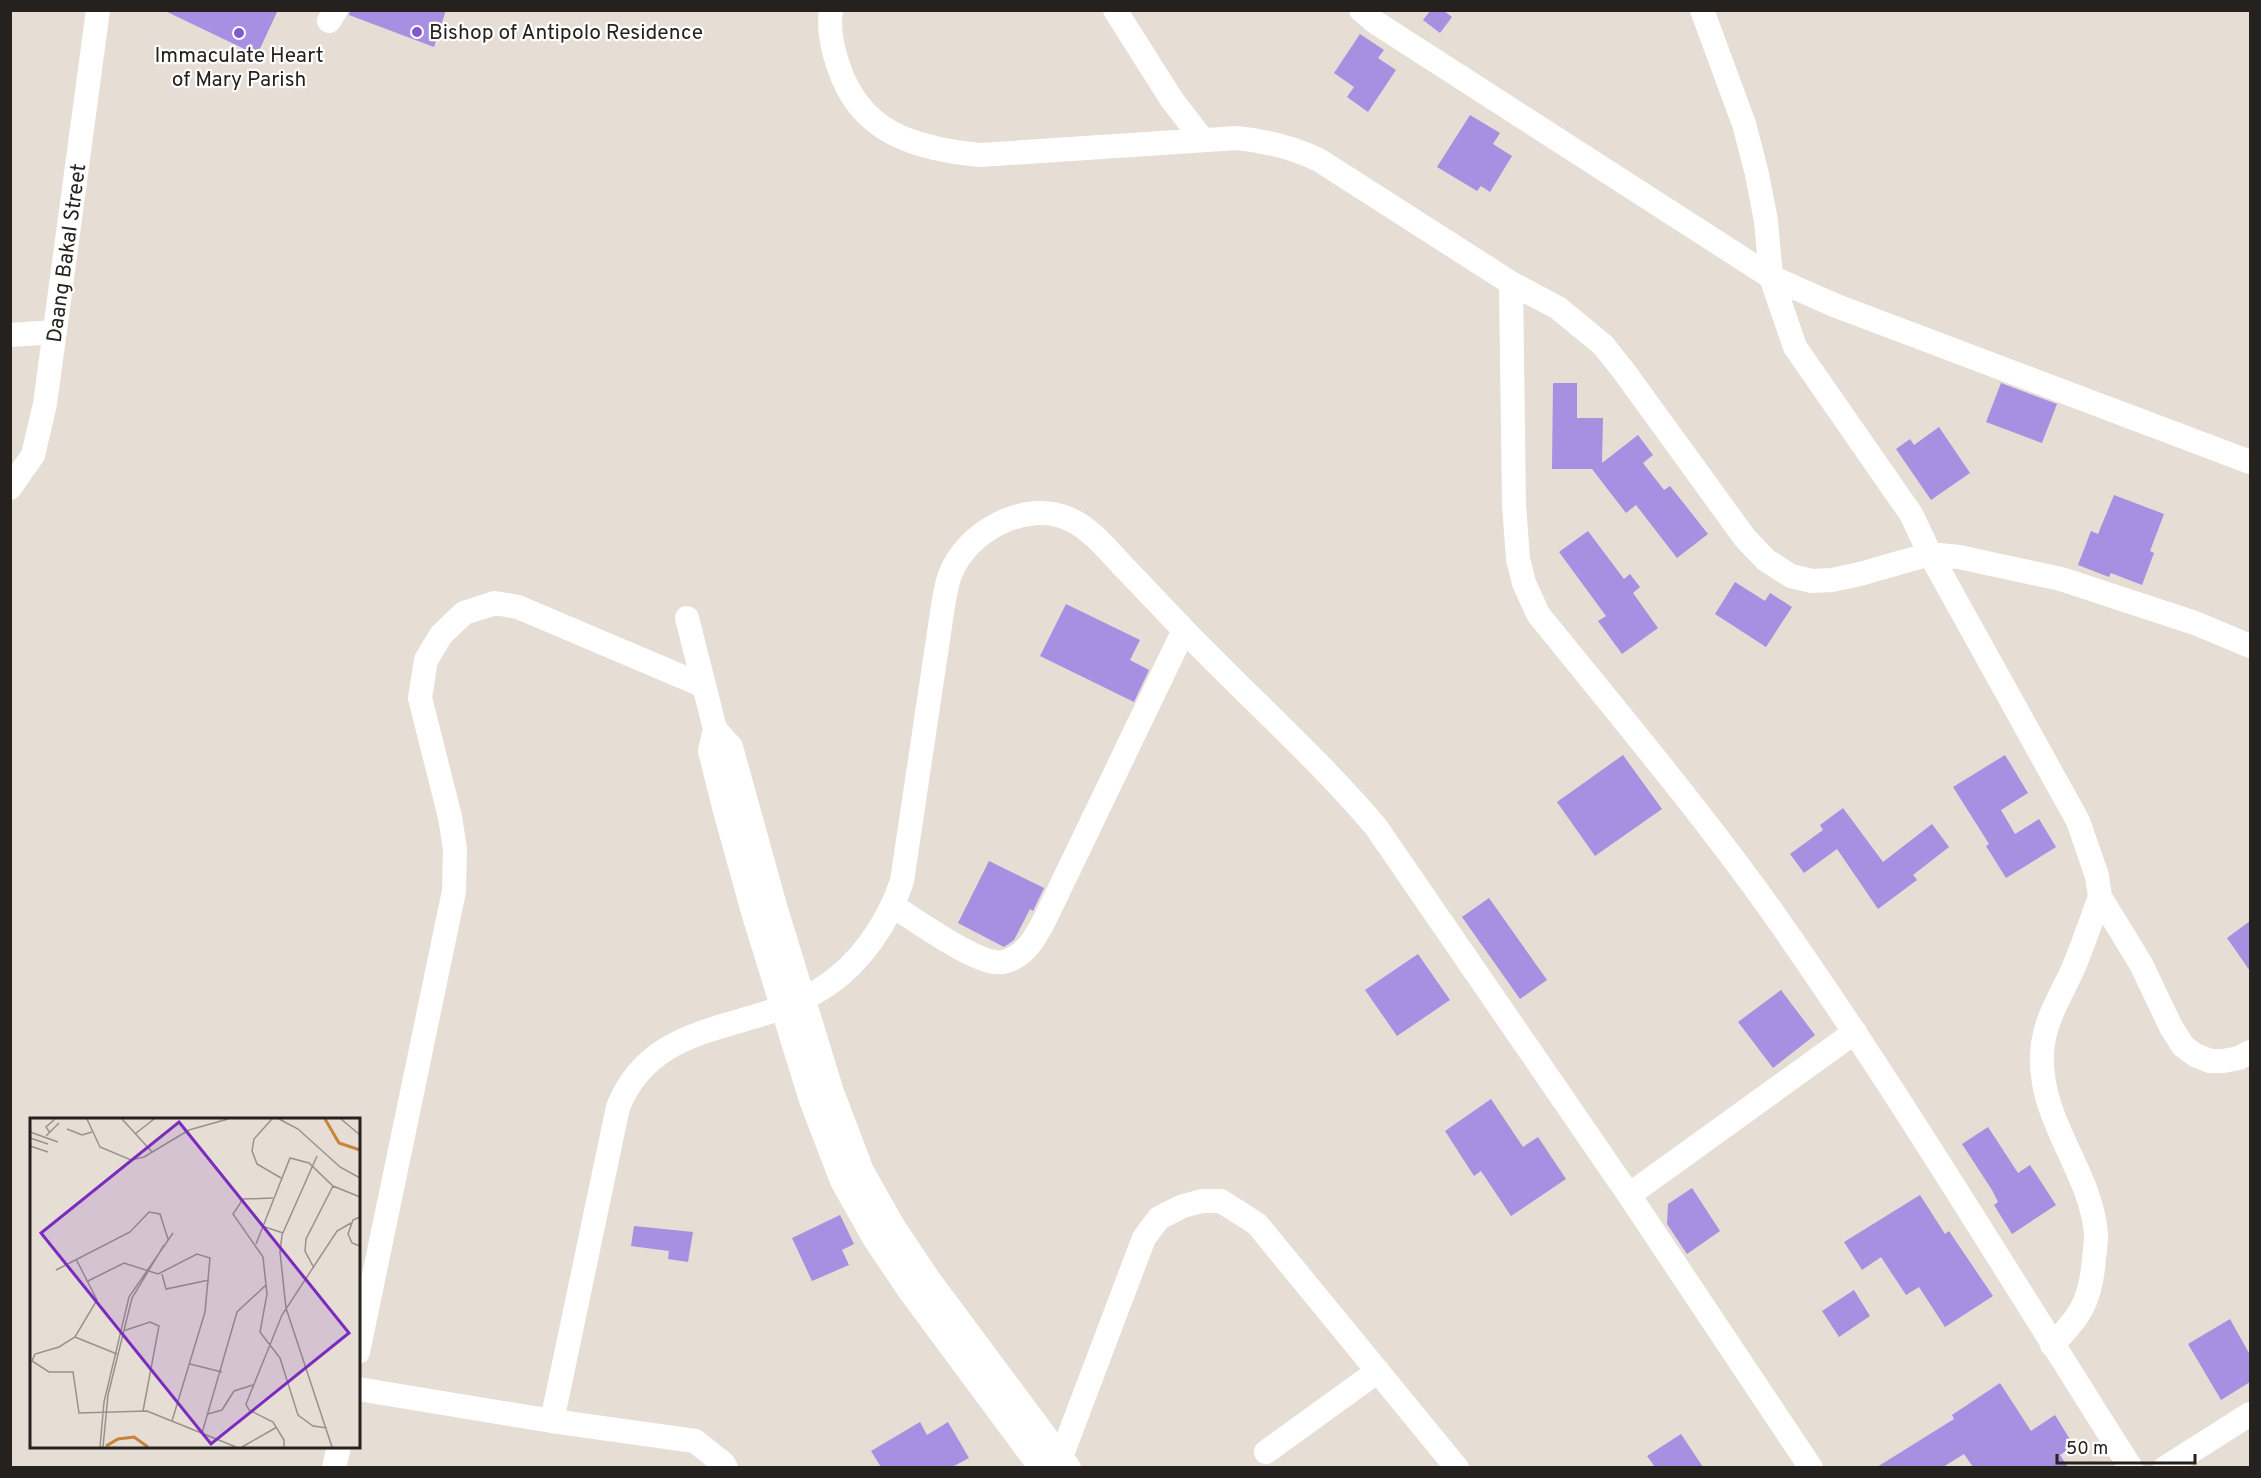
<svg xmlns="http://www.w3.org/2000/svg" width="2261" height="1478" font-family="Overpass,sans-serif">
	<style>
		.building { fill: #a78fe2 }
		.lines { fill: none; stroke-linecap: round; stroke-linejoin: round }
		.minor { stroke: #fff; stroke-width: 24 }
		.poi-dot { fill: #8258d1; stroke: #fff; stroke-width: 2 }
		.labels { text-anchor: middle; stroke-width: 4.5; stroke-linejoin: round; paint-order: stroke }
		.poi-label { font-size: 21px; fill: #25211f; stroke: #fff; text-anchor: start }
		.street-label { font-size: 21px; fill: #25211f; stroke: #fff }
		.inset-river { fill: none; stroke: #c8843a; stroke-width: 3 }
		.inset-road { fill: none; stroke: #99928c; stroke-width: 1.5 }
		.view { fill: #7b2cbf; fill-opacity: 0.15; stroke: #7b2cbf; stroke-width: 3 }
		.inset-edge { fill: none; stroke: #25211f; stroke-width: 3 }
	</style>
	<rect width="100%" height="100%" fill="#e6ddd5"/>
	<path class="building" d="M163 10H278L257 55Z
		M350 10H446L434 47 349 15Z
		M1431 10H1443L1452 17 1440 33 1423 20Z
		M1360 34 1384 50 1378 58 1396 70 1368 112 1347 97 1354 87 1334 73Z
		M1470 115 1500 133 1493 144 1512 156 1490 192 1481 186 1477 191 1437 167Z
		M1553 383H1577V418H1603L1602 463 1638 435 1653 455 1643 463 1664 490 1670 486 1708 534 1677 558 1636 505 1626 513 1592 469H1552Z
		M2001 383 2057 404 2042 443 1986 422Z
		M1939 427 1970 473 1931 500 1896 449 1910 439 1914 445Z
		M2114 495 2164 514 2150 551 2154 553 2142 585 2111 573 2109 577 2078 565 2091 531 2098 534Z
		M1588 531 1624 579 1630 574 1640 587 1633 593 1658 628 1622 654 1598 621 1606 616 1559 552Z
		M1735 582 1765 601 1770 593 1792 607 1766 647 1715 614Z
		M1066 604 1140 640 1130 660 1149 670 1134 702 1040 656Z
		M1623 755 1662 809 1595 856 1557 802Z
		M2005 755 2028 793 2001 810 2015 834 2039 819 2056 847 2006 878 1986 846 1989 844 1953 787Z
		M1843 808 1883 862 1932 824 1949 847 1913 875 1917 880 1878 909 1837 849 1804 873 1790 854 1823 830 1820 825Z
		M989 861 1044 888 1033 911 1030 909 1014 940 1004 947 958 923Z
		M1489 898 1547 980 1520 999 1462 917Z
		M2250 921V971L2227 938Z
		M1418 954 1450 1000 1397 1036 1365 990Z
		M1781 990 1815 1035 1773 1068 1738 1022Z
		M1491 1099 1523 1147 1538 1137 1566 1179 1511 1216 1481 1171 1474 1176 1445 1131Z
		M1988 1127 2018 1173 2030 1165 2056 1205 2012 1234 1994 1205 1998 1202 1992 1190 1962 1144Z
		M1692 1188 1720 1231 1687 1254 1667 1224 1668 1204Z
		M1920 1195 1945 1234 1949 1231 1993 1296 1945 1327 1919 1287 1906 1295 1881 1257 1862 1270 1844 1242Z
		M840 1215 854 1244 842 1250 849 1265 812 1281 792 1238Z
		M634 1226 693 1232 688 1262 668 1259 669 1251 631 1246Z
		M1854 1290 1870 1316 1839 1337 1822 1311Z
		M2230 1319 2250 1355V1382L2221 1400 2188 1344Z
		M2000 1383 2031 1431 2055 1415 2074 1446 2060 1455 2068 1467H1973L1964 1454 1943 1467H1877L1954 1419 1952 1415Z
		M920 1422 927 1435 948 1422 969 1458 952 1467H881L871 1451Z
		M1681 1434 1703 1467H1655L1647 1456Z"/>
	<g class="lines">
		<path class="minor" d="M831 10C828 29 832 47 838 65 860 134 915 148 980 155L1237 138C1267 141 1292 147 1319 160L1511 283 1558 308 1603 345 1623 370 1745 538 1766 560 1791 576 1812 581 1832 580 1860 574 1930 554 1959 557 2061 579 2195 623 2250 646
			M1115 10 1172 100 1203 140
			M1361 10 1375 22 1771 277 1834 305 2250 462
			M1702 10 1744 124 1757 174 1766 221 1771 277 1795 347 1911 514 1930 554 2078 821 2097 876 2100 897 2141 964 2171 1027 2183 1046 2195 1055 2210 1061H2223L2239 1058 2250 1052
			M329 21 336 10
			M1511 283 1514 504 1518 559 1524 583 1538 614C1617 712 1698 808 1771 910 1898 1090 2012 1281 2131 1468
			M10 335 55 332
			M10 488 33 455 45 404 98 10
			M687 618 715 729 710 751 724 807 753 912 811 1100 842 1181 874 1238 909 1290 1041 1468
			M715 729 731 747 775 906 832 1092 862 1171 893 1226 927 1277 1069 1468
			M893 906C916 920 979 967 1003 962 1025 958 1037 935 1046 917L1184 630
			M1629 1195 1855 1032
			M2052 1345C2081 1316 2091 1300 2094 1258 2095 1251 2096 1243 2096 1235 2092 1172 2039 1122 2042 1054 2043 1023 2060 997 2073 969 2083 945 2091 921 2100 897
			M358 1352 454 891 455 849 450 817 420 698 426 660 441 635 464 613 495 603 518 607 704 686
			M358 1389 552 1421 695 1441 724 1464 726 1468
			M552 1421 618 1107C654 1017 752 1033 821 989 860 965 888 923 902 881L943 606C945 596 946 585 950 575 966 532 1025 499 1069 519 1090 528 1107 549 1123 566 1143 587 1163 608 1183 629 1247 696 1316 756 1376 827L1629 1195 1811 1468
			M1266 1452 1378 1371
			M1052 1464 1061 1457 1144 1238 1159 1218 1183 1206 1202 1201H1221L1257 1224 1457 1468
			M334 1468 339 1446
			M2165 1468 2250 1414"/>
	</g>
	<g class="poi-dot">
		<circle cx="417" cy="32" r="6"/>
		<circle cx="239" cy="33" r="6"/>
	</g>
	<g class="labels">
		<g class="poi-label">
			<text x="429" y="39">Bishop of Antipolo Residence</text>
			<text x="239" y="62" text-anchor="middle">Immaculate Heart<tspan x="239" dy="24">of Mary Parish</tspan></text>
		</g>
		<g class="street-label">
			<text transform="translate(66 253) rotate(-82)" y="7">Daang Bakal Street</text>
		</g>
	</g>
	<g transform="translate(30 1118)">
		<rect width="330" height="330" fill="#e6ddd5"/>
		<path class="inset-river" d="M295 1 309 25 330 32M76 328 88 321 104 319 118 329"/>
		<path class="inset-road" d="M57 1 70 29 101 42 114 39 159 12 198 1M92 1 122 34M242 1 224 21 222 33 227 46 251 60M249 1 268 11 310 49 330 60M311 1 330 17M37 11 52 17 62 14M0 14 28 24M20 15 16 9 25 1M105 16 124 1M16 18 29 5M0 20 18 26M0 28 18 34M287 38 252 117 250 134 256 190 302 329M243 80 213 81 203 96 233 139 237 176 230 214 250 240 268 297 283 308 297 310M330 99 323 102 318 116 322 125 330 128M232 108 253 115M226 126 260 40 279 45 303 68 330 79M46 141 67 182 45 219 29 229 5 236 2 243 19 254H43L49 295 117 293 206 329M284 150 275 133 276 121 303 68M26 152 100 114 119 94 130 96 138 121M132 156 136 171 179 162M58 163 94 145 128 156 167 136 180 140 175 194 142 303M93 213 120 204 129 208 113 293M45 219 87 236M160 246 192 254M178 296 192 292 204 273 223 267M172 315 207 194 236 167M70 329 74 284 99 179 143 115M73 329 78 277 102 180 134 127M212 329 247 309M254 329V322L243 304 219 292 216 286 252 197 307 113 321 105"/>
		<path class="view" d="M149 4 319 215 181 326 11 115Z"/>
		<rect width="330" height="330" class="inset-edge"/>
	</g>
	<rect width="2261" height="1478" fill="none" stroke="#25211f" stroke-width="24"/>
	<path d="M2057 1454v9h138v-9" fill="none" stroke="#25211f" stroke-width="3"/>
	<text x="2066" y="1454" font-size="18" fill="#25211f" stroke="#ffffff" stroke-width="4.5" paint-order="stroke">50 m</text>
</svg>
